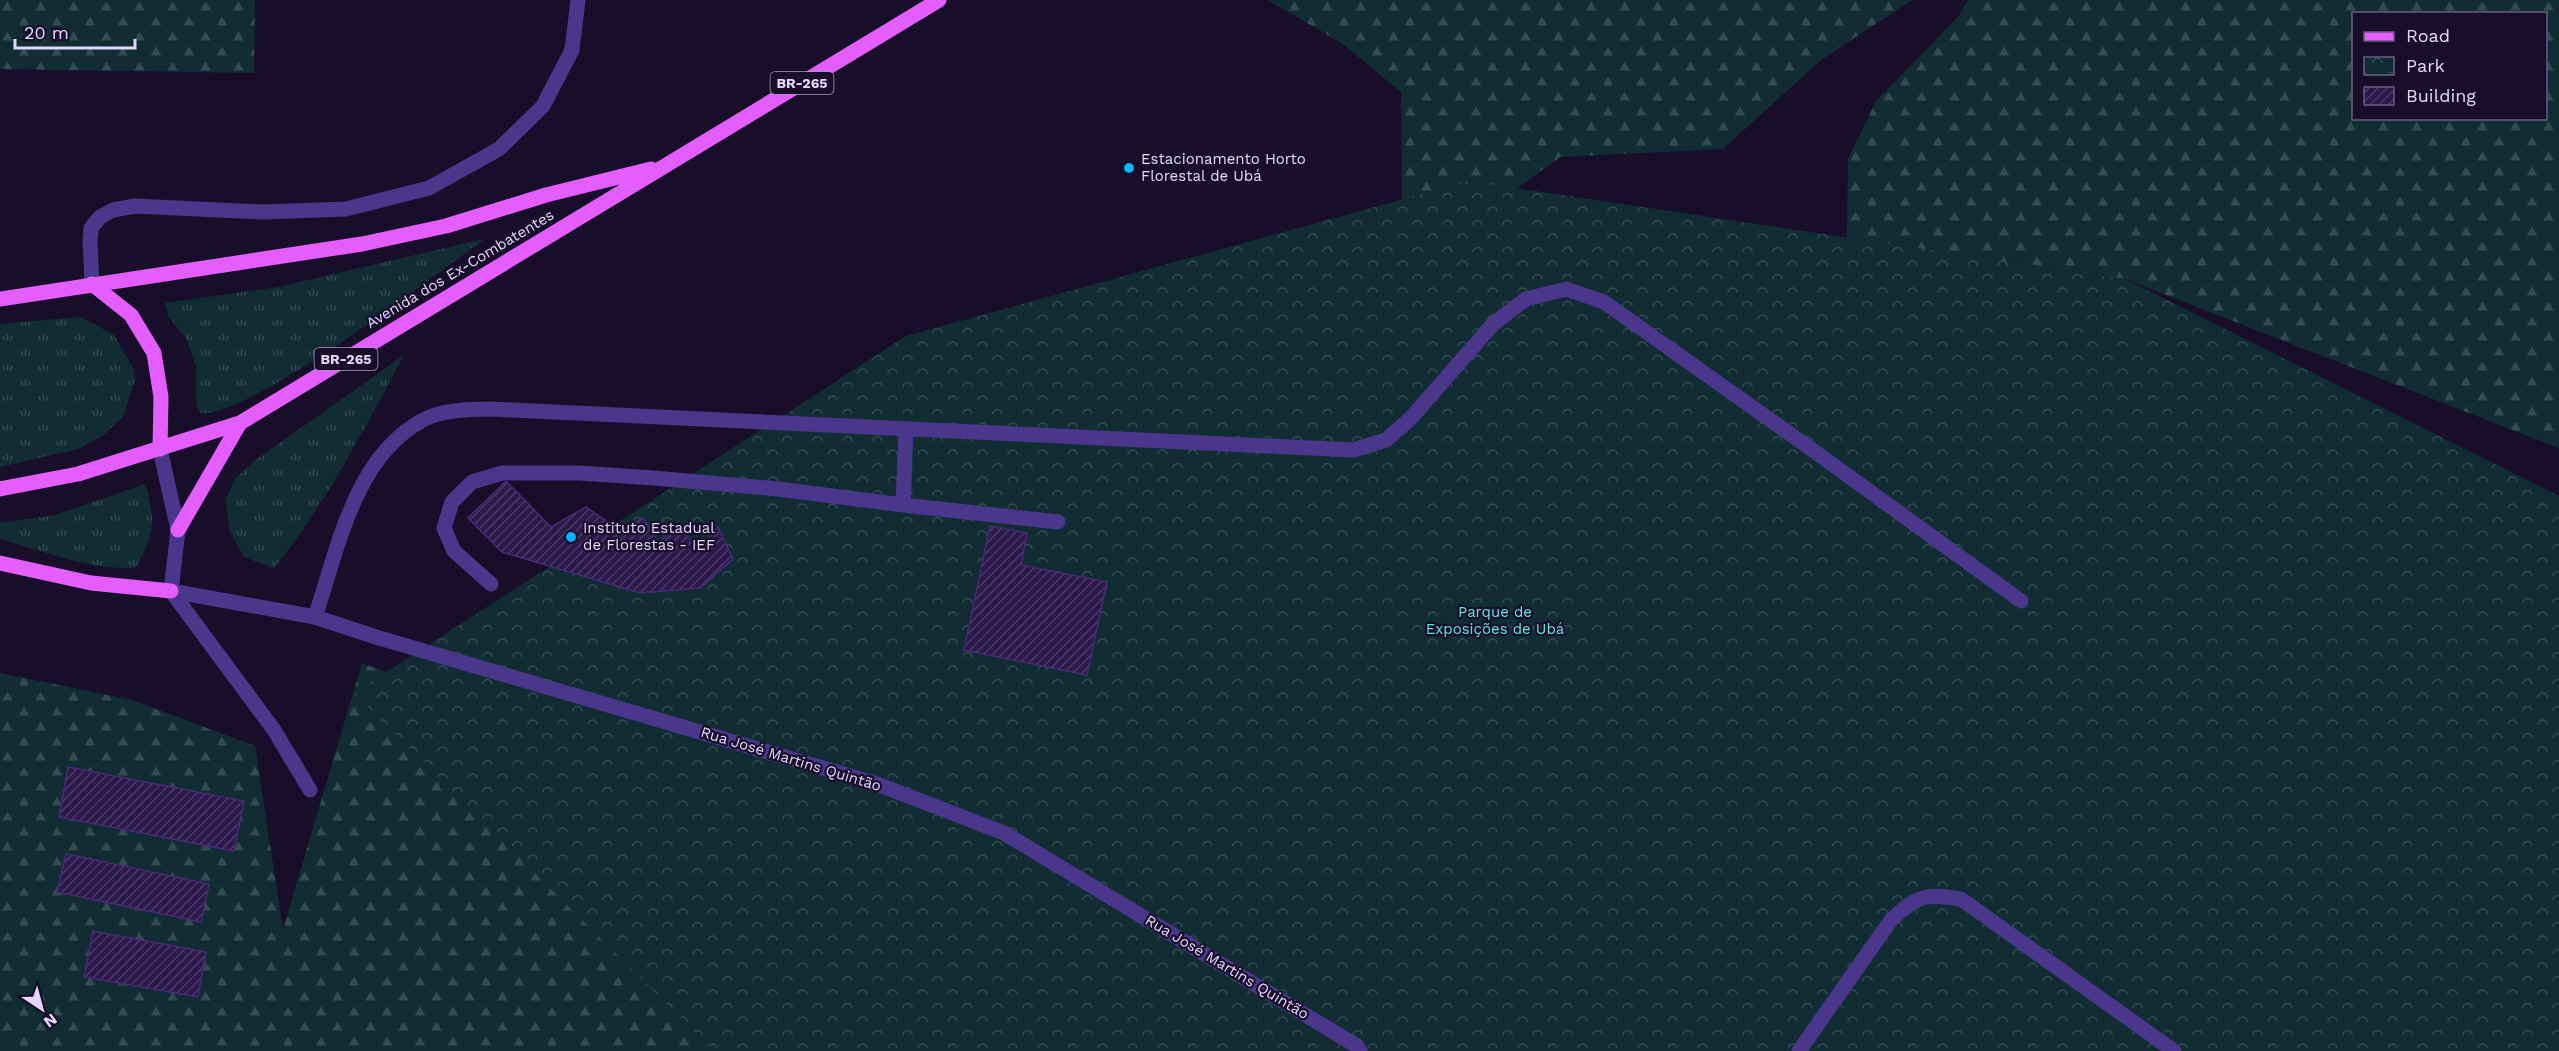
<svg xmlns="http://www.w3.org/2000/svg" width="2559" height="1051" font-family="'Work Sans',sans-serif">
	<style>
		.grass { fill: url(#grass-tufts) }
		.forest { fill: url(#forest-firs); fill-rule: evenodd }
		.park { fill: url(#park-crowns) }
		.building { fill: url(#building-hatch); stroke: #492a78; stroke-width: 1.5 }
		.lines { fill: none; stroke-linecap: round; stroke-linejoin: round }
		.minor { stroke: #4a368a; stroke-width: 15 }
		.major { stroke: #e35dff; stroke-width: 15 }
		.poi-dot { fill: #02b3ff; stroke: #180e29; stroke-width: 2 }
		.labels { text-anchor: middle; stroke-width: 4.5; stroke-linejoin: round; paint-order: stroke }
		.shield { fill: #180e29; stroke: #a69abf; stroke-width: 1.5 }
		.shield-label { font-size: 14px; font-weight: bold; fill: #e3d6ff }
		.poi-label { font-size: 15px; fill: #e3d6ff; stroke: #180e29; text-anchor: start }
		.street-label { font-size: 15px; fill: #e3d6ff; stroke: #180e29 }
		.park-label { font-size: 15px; fill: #5ae7e0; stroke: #180e29 }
	</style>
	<defs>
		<pattern id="grass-tufts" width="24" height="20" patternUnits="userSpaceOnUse" patternTransform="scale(1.5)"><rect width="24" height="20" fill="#112d33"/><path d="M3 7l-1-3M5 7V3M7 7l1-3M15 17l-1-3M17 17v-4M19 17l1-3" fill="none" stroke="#344b52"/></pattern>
		<pattern id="forest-firs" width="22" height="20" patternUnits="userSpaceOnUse" patternTransform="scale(1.5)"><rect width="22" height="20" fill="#112d33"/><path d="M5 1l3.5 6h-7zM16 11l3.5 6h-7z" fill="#344b52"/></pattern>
		<pattern id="park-crowns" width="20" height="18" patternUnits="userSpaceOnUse" patternTransform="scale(1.5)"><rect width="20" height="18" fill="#112d33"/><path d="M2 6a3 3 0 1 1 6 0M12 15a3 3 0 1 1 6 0" fill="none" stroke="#344b52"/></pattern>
		<pattern id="building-hatch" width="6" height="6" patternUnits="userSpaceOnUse" patternTransform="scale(1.5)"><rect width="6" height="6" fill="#2d194b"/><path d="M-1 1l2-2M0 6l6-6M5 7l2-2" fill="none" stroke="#4b3a66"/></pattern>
	</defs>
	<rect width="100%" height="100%" fill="#180e29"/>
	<path class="grass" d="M484 239C438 274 249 418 201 413L196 405V367L187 340 168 316 165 303 278 287Z
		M81 317 114 335 133 368 135 380 123 417 102 436 78 449 0 467V324Z
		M404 355C365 428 326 504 274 568L244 557 229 530 226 498 235 479 253 462Z
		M145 484C156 520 155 535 135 568 89 570 44 551 0 539V523L55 515Z"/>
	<path class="forest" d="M0 0H255L254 73 0 69Z
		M1268 0H1912L1821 60 1723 149 1560 157 1442 243 1402 200 1401 92 1343 44Z
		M1968 0H2559V448L2125 279 1847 238 1848 159 1876 101 1958 17ZM2354 14H2546V118H2354Z
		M362 663 1180 974 1291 1051H0V673L132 700 255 746 283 929Z"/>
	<path class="park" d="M1469 181 2125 279 2559 496V1051H714L354 693 906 336Z"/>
	<path class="building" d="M506 481 551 527 586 507 621 531 643 518 659 543 674 525 700 548 718 527 733 559 700 588 640 593 502 552 468 518Z
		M990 526 1027 533 1021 565 1107 582 1087 675 964 650Z
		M68 767 244 801 234 851 59 817Z
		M66 854 209 884 201 922 57 892Z
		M93 931 206 952 198 997 84 977Z"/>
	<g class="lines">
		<path class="minor" d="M92 284 90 243 91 228 100 217 113 210 135 206 263 212 346 209 429 188 499 149 543 106 572 50 578 0
			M160 449 178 530 171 591 274 730 310 790
			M903 505 1058 522
			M491 584 454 551 444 528 452 502 472 482 502 473H579L654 478 778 489 903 505 906 430
			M171 591 315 617 376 637 877 784 1004 833 1357 1046 1360 1051
			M315 617C338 549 354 457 423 420 444 409 468 410 491 409L1353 450 1386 440 1411 418 1493 324 1526 299 1566 289 1604 302 1807 446 2021 601
			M1799 1051 1891 920C1918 895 1926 893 1961 899L2174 1051"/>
		<path class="major" d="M92 284 131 315 154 353 161 397 160 449
			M0 299 362 244 446 226 546 195 651 169
			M0 489 78 474 240 423 939 0
			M178 530 240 423
			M0 563 91 583 171 591"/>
	</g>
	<g class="poi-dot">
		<circle cx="1129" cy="168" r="6"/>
		<circle cx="571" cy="537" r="6"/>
	</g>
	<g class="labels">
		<g class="shield">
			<rect x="770.5" y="72" width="63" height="22" rx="4.5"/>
			<rect x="314.5" y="348" width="63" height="22" rx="4.5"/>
		</g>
		<g class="shield-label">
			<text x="802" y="88">BR-265</text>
			<text x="346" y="364">BR-265</text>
		</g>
		<g class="poi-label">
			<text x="1141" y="164">Estacionamento Horto<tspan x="1141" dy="17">Florestal de Ubá</tspan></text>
			<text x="583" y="533">Instituto Estadual<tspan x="583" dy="17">de Florestas - IEF</tspan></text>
		</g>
		<g class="street-label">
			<text transform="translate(460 269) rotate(-31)" y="5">Avenida dos Ex-Combatentes</text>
			<text transform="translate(791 759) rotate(17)" y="5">Rua José Martins Quintão</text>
			<text transform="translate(1227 967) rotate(31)" y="5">Rua José Martins Quintão</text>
		</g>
		<g class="park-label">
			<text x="1495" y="617">Parque de<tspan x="1495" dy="17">Exposições de Ubá</tspan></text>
		</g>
	</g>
	<rect x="2352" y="12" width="195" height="108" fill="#180e29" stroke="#695e7f" stroke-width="1.5"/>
	<rect x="2364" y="32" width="30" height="9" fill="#e35dff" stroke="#695e7f" stroke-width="1.5"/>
	<text x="2406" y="42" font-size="18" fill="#e3d6ff">Road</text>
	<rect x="2364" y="57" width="30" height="18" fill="url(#park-crowns)" stroke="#695e7f" stroke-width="1.5"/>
	<text x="2406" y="72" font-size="18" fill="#e3d6ff">Park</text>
	<rect x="2364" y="87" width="30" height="18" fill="url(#building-hatch)" stroke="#695e7f" stroke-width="1.5"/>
	<text x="2406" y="102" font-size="18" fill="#e3d6ff">Building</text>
	<g transform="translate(42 1009) rotate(144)" stroke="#180e29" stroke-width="4.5" paint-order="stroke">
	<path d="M0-4.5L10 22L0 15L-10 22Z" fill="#e3d6ff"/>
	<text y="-9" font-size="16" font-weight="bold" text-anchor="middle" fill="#e3d6ff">N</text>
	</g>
	<path d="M15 39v9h120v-9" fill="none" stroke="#e3d6ff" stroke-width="3"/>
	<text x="24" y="39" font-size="18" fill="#e3d6ff" stroke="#180e29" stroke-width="4.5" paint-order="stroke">20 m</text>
</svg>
